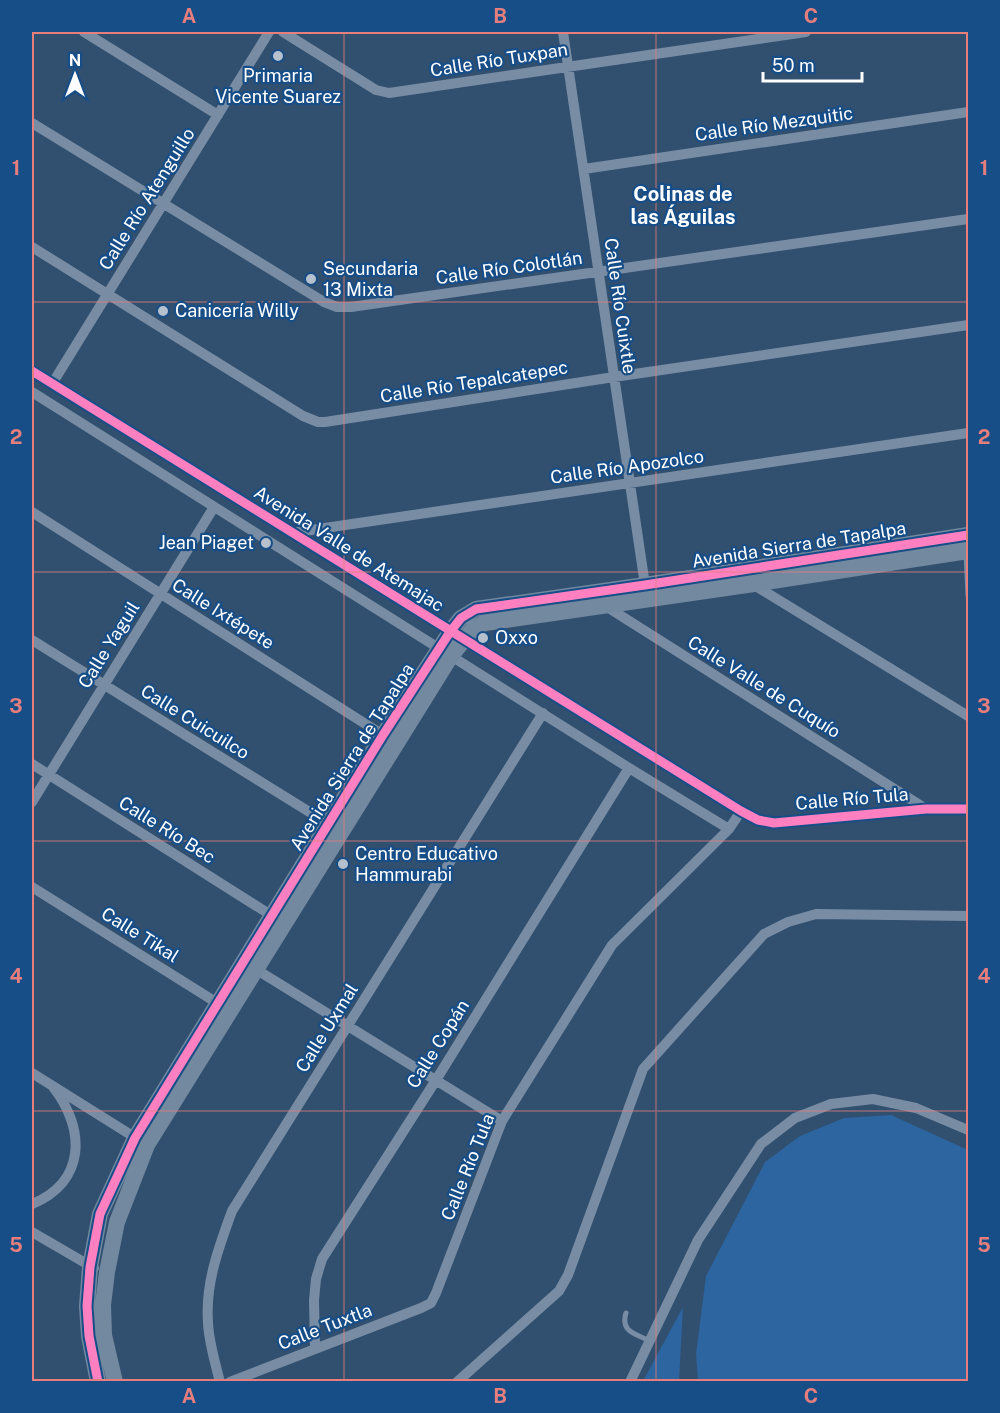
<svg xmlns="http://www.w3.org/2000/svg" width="1000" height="1413" font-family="'Public Sans',sans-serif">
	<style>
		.green { fill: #2c659f }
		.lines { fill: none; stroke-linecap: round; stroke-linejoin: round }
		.lane { stroke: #788da4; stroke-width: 5 }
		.street { stroke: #788da4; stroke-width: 10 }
		.secondary { stroke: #73899f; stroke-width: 16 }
		.cycleway-casing { stroke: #184e88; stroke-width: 13 }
		.cycleway { stroke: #ff80c0; stroke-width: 9 }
		.grid { fill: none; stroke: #e67e7e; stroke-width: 1.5; stroke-opacity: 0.55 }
		.poi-dot { fill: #b7c1cd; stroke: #184e88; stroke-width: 2 }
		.labels { text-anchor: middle; stroke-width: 4.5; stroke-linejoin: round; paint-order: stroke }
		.street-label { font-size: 18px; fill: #fff; stroke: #184e88 }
		.poi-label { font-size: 18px; fill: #fff; stroke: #184e88; text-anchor: start }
		.neighbourhood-label { font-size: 20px; font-weight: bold; fill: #fff; stroke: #184e88 }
		.neatline { fill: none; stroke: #e67e7e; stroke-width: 2 }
		.grid-label { font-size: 20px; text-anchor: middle; font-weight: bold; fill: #e67e7e }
	</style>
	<rect width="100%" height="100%" fill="#314f6f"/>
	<path class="green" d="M891 1115 968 1150V1381H698L696 1354 706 1276 765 1162 800 1136 844 1118Z
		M683 1307 679 1381H643Z"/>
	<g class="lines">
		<path class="lane" d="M966 553 968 596
			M626 1313C620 1332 636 1334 650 1341"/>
		<path class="street" d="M84 32 218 115
			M283 32 376 90 389 93 806 32
			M563 32 645 585
			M32 123 324 302 337 307H351L968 219
			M584 169 968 112
			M32 247 303 416 318 422H325L614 377 968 325
			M32 371 741 811 758 820 774 823 926 809H968
			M52 384 269 32
			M32 392 629 768 729 829
			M32 512 386 737
			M291 533 968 433
			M754 585 968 716
			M604 605 926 809
			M32 640 332 826
			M32 764 277 919
			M32 802 214 507
			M32 887 222 1006
			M257 970 502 1121
			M32 1073 139 1140
			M32 1204C86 1182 86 1129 53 1087
			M32 1232 94 1268
			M315 1349 314 1300 316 1279 322 1259 436 1080 629 768
			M220 1382C215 1362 209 1343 208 1323 205 1283 219 1247 232 1211L543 713
			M230 1382 421 1308 431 1303 436 1293 502 1121 612 945 729 829 741 811
			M457 1382 559 1291 568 1275 643 1069 764 934 788 922 816 914 968 916
			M630 1382 698 1240 761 1144 795 1118 831 1104 873 1099 916 1108 968 1130"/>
		<path class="secondary" d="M98 1382 89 1336 87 1306 90 1267 100 1214 135 1138 383 735 450 632 461 618 476 609 645 585 968 535
			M115 1382 104 1335 103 1305 107 1272 117 1222 147 1145 451 656 473 629 485 623 754 584 968 551"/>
		<defs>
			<path id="cycleway" d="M32 371 741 811 758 820 774 823 926 809H968
				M98 1382 89 1336 87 1306 90 1267 100 1214 135 1138 383 735 450 632 461 618 476 609 645 585 968 535"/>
		</defs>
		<use href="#cycleway" class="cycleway-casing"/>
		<use href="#cycleway" class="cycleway"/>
	</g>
	<path class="grid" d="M344 32V1382M656 32V1382M32 302H968M32 572H968M32 841H968M32 1111H968"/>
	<g class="poi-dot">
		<circle cx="278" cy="56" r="6"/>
		<circle cx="311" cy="279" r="6"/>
		<circle cx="163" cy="311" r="6"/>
		<circle cx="266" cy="543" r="6"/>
		<circle cx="483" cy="638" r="6"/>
		<circle cx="343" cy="864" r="6"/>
	</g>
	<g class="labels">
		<g class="street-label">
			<text transform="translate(499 60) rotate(-9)" y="6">Calle Río Tuxpan</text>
			<text transform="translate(774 124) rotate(-8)" y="6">Calle Río Mezquitic</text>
			<text transform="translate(147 199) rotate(-58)" y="6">Calle Río Atenguillo</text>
			<text transform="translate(509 268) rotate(-8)" y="6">Calle Río Colotlán</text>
			<text transform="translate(620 306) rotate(82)" y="6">Calle Río Cuixtle</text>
			<text transform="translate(474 382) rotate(-9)" y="6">Calle Río Tepalcatepec</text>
			<text transform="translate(627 467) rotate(-8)" y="6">Calle Río Apozolco</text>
			<text transform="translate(799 545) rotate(-9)" y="6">Avenida Sierra de Tapalpa</text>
			<text transform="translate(349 549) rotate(32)" y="6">Avenida Valle de Atemajac</text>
			<text transform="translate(223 614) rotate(32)" y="6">Calle Ixtépete</text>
			<text transform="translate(109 645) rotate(-58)" y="6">Calle Yaguil</text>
			<text transform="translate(764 687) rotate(32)" y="6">Calle Valle de Cuquío</text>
			<text transform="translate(195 722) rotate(32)" y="6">Calle Cuicuilco</text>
			<text transform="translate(352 757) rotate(-58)" y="6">Avenida Sierra de Tapalpa</text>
			<text transform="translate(852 799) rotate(-5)" y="6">Calle Río Tula</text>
			<text transform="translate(167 830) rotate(32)" y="6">Calle Río Bec</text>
			<text transform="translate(140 935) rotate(32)" y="6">Calle Tikal</text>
			<text transform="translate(327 1028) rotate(-58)" y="6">Calle Uxmal</text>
			<text transform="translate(438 1044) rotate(-58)" y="6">Calle Copán</text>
			<text transform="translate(468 1167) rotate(-68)" y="6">Calle Río Tula</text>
			<text transform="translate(325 1327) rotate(-21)" y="6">Calle Tuxtla</text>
		</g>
		<g class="poi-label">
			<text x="278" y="82" text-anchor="middle">Primaria<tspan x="278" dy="21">Vicente Suarez</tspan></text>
			<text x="323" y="275">Secundaria<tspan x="323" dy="21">13 Mixta</tspan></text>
			<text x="175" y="317">Canicería Willy</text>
			<text x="254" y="549" text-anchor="end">Jean Piaget</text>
			<text x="495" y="644">Oxxo</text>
			<text x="355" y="860">Centro Educativo<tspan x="355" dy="21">Hammurabi</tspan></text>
		</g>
		<g class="neighbourhood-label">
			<text x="683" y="201">Colinas de<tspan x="683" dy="23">las Águilas</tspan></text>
		</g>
	</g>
	<rect width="1000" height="1413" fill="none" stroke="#184e88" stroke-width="66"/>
	<g transform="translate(75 75)" stroke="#184e88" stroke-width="4.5" paint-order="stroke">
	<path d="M0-4.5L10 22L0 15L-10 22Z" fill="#ffffff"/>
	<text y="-9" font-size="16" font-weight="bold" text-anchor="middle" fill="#ffffff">N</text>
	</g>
	<path d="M763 72v9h99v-9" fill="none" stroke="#ffffff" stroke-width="3"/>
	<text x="772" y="72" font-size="18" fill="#ffffff" stroke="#184e88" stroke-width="4.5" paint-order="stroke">50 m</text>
	<rect x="33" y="33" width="934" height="1347" class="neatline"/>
	<g class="grid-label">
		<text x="189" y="23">A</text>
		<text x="500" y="23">B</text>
		<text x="811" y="23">C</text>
		<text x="16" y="175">1</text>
		<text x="984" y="175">1</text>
		<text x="16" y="444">2</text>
		<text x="984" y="444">2</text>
		<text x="16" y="713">3</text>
		<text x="984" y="713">3</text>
		<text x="16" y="983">4</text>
		<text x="984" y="983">4</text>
		<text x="16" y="1252">5</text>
		<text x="984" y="1252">5</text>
		<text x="189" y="1403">A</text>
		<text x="500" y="1403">B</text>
		<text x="811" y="1403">C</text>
	</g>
</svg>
